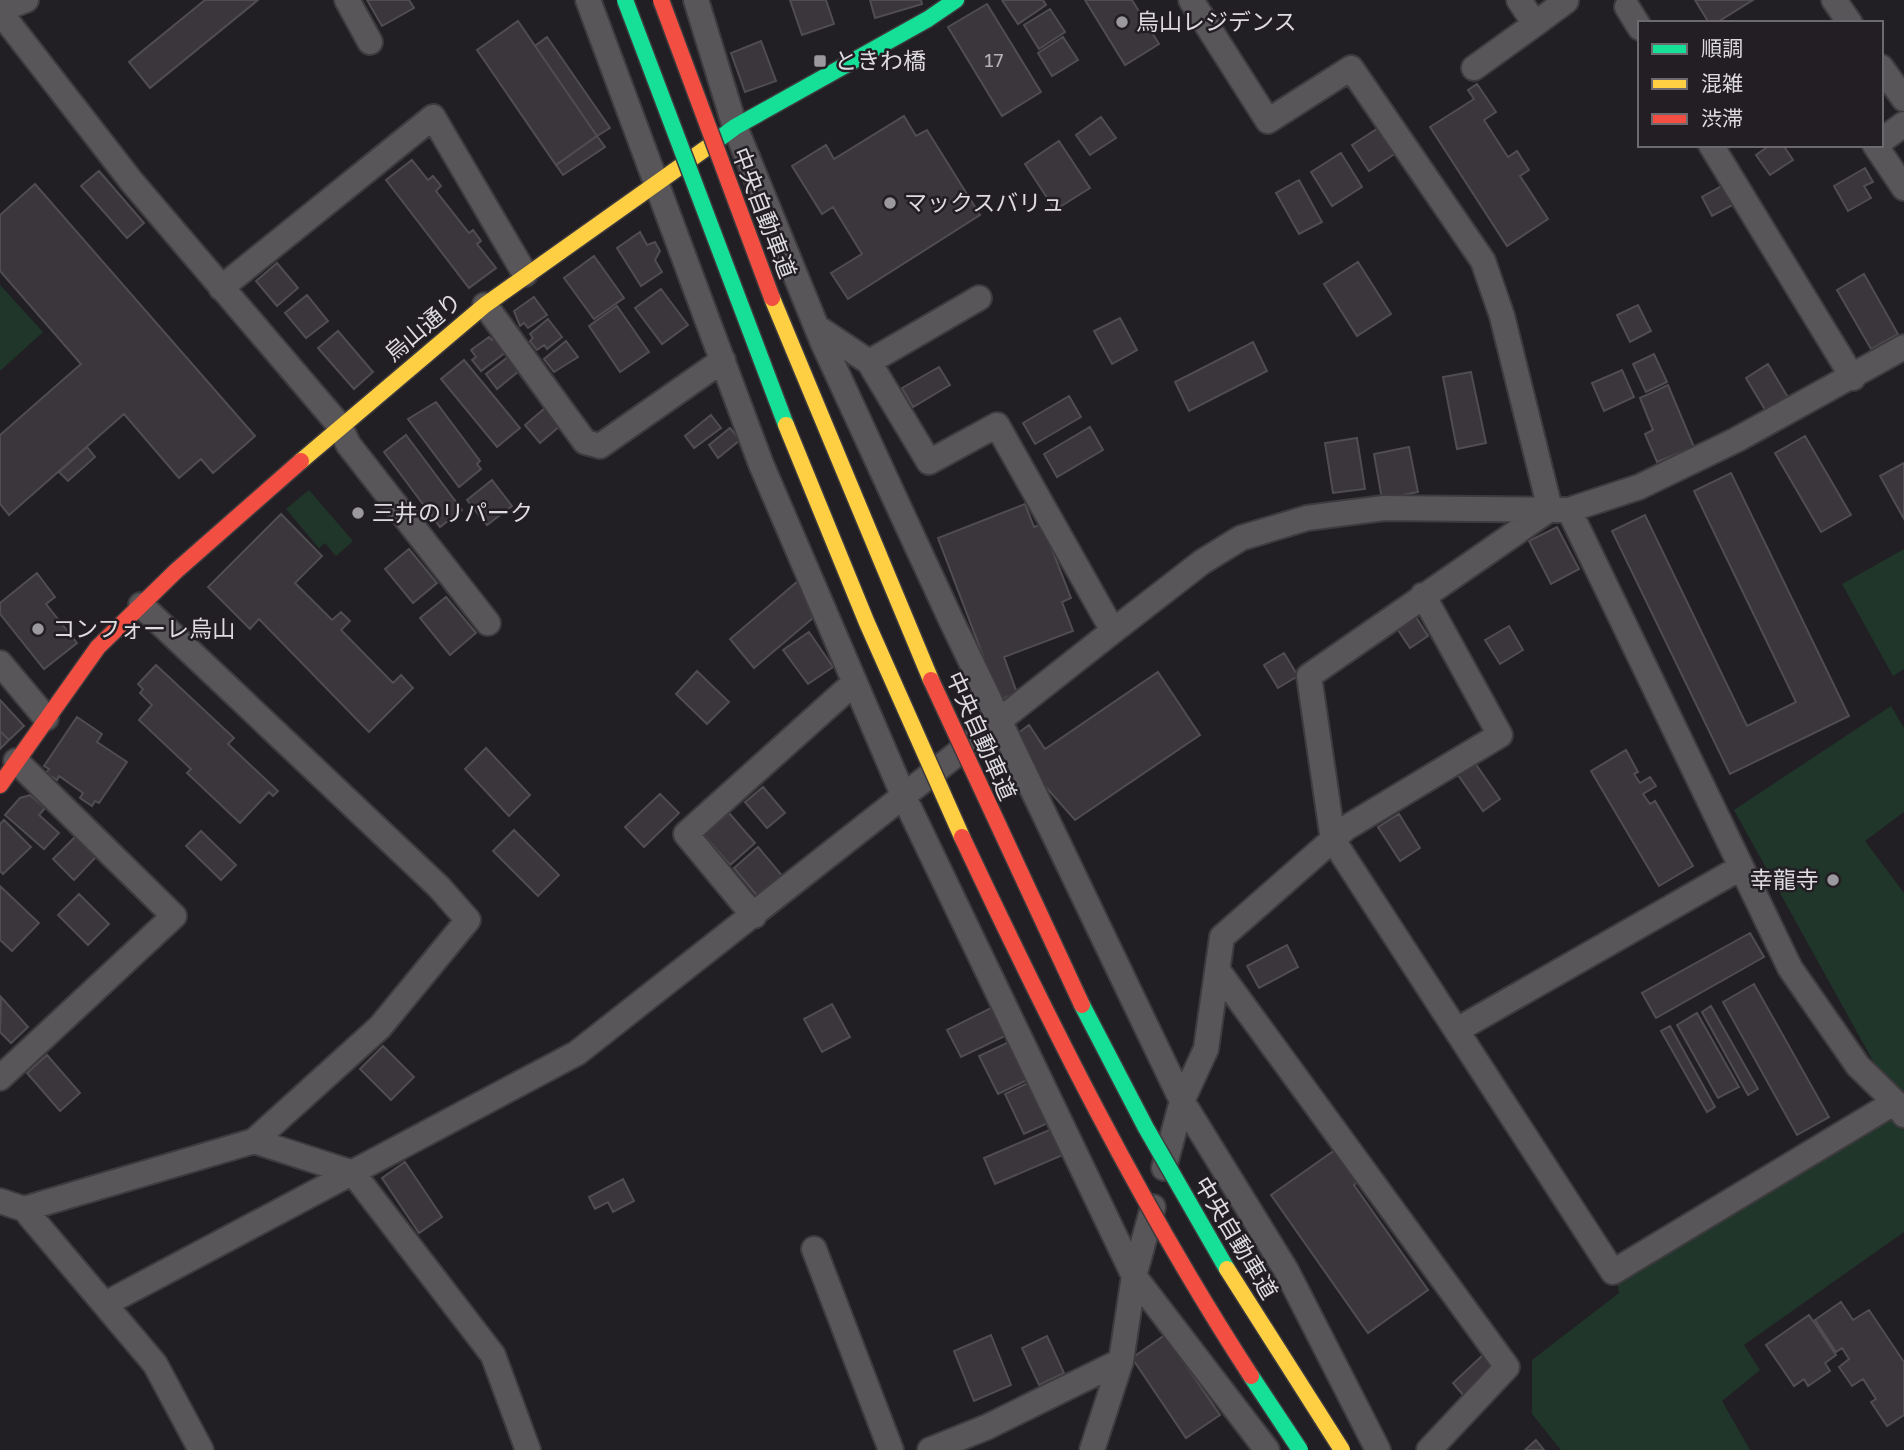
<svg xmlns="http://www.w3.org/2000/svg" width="1904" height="1450" font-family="'Golos Text','Noto Sans JP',sans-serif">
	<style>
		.green { fill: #20362a }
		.building { fill: #3b353c; stroke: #4f4d50; stroke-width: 2 }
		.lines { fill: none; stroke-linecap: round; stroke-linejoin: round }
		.street-casing { stroke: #3d3b3e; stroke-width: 28 }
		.fast-casing { stroke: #3d3b3e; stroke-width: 19 }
		.slow-casing { stroke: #3d3b3e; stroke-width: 19 }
		.jam-casing { stroke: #3d3b3e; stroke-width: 19 }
		.street { stroke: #585659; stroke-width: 24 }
		.fast { stroke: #16e098; stroke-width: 16 }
		.slow { stroke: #ffcf43; stroke-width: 16 }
		.jam { stroke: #f24e42; stroke-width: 16 }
		.fast-bridge-casing { stroke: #3d3b3e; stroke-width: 19; stroke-linecap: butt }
		.slow-bridge-casing { stroke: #3d3b3e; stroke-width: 19; stroke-linecap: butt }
		.jam-bridge-casing { stroke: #3d3b3e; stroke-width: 19; stroke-linecap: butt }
		.fast-bridge { stroke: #16e098; stroke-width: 16 }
		.slow-bridge { stroke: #ffcf43; stroke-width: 16 }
		.jam-bridge { stroke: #f24e42; stroke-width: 16 }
		.poi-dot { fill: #9b999d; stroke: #221e24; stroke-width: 2.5 }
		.labels { text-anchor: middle; stroke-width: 5; stroke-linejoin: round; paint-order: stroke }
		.number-label { font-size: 19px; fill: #b4b2b6 }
		.poi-label { font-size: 23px; fill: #dddbdf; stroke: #221e24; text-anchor: start }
		.street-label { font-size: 23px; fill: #dddbdf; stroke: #221e24 }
	</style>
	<rect width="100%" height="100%" fill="#211f23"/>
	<path class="green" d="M0 285 43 332 0 371Z
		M309 490 353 541 336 556 325 543 319 548 286 509Z
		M1904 549V669L1893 676 1842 584Z
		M1891 706 1904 728V812L1865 841 1904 893V1099L1873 1061 1734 810Z
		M1894 1115 1904 1130V1232L1744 1345 1760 1370 1722 1401 1750 1450H1561L1532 1414V1360L1619 1293 1617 1282Z"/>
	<path class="building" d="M205 0H258L150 88 129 62Z
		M367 0H409L414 8 382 26Z
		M790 0H826L834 24 802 35Z
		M870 0H921L922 4 875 18Z
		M1002 0H1043L1046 5 1018 24Z
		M1085 0H1132L1159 44 1125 65Z
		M1695 0H1753L1716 23H1709Z
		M987 4 1041 92 1002 116 948 27Z
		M1050 9 1065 32 1039 49 1024 25Z
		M518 21 597 136 556 165 477 50Z
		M547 37 610 128 597 136 535 46Z
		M1063 37 1078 60 1052 76 1038 53Z
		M761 41 776 81 745 92 731 53Z
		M1477 84 1496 112 1484 120 1508 157 1517 151 1529 170 1520 176 1548 219 1507 246 1430 127 1474 99 1468 90Z
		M904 116 916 136 927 130 980 215 848 299 831 273 862 254 833 207 822 214 792 166 826 145 834 159Z
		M1101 117 1116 138 1090 155 1076 135Z
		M1383 125 1399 151 1369 171 1352 145Z
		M597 136 605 147 563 175 556 165Z
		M1059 141 1090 188 1055 210 1025 164Z
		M1770 145H1783L1793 160 1770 175 1756 155Z
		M1341 153 1362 187 1332 206 1311 172Z
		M412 160 428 180 433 176 441 186 436 191 469 233 473 230 481 241 477 244 496 268 469 288 386 180Z
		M1865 168 1873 182 1864 186 1871 198 1848 211 1834 186Z
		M99 171 144 223 127 238 81 186Z
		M1299 180 1322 222 1299 234 1276 193Z
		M1727 183 1738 202 1712 216 1702 197Z
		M35 184 255 436 213 473 201 459 179 478 124 414 9 515 0 504V435L81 364 0 271V215Z
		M640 232 647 245 655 242 660 251 655 260 662 272 641 286 617 248Z
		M594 256 624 298 594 319 564 278Z
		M1358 262 1391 314 1357 336 1324 284Z
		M277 263 298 288 277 306 256 281Z
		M1864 274 1898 334 1871 349 1837 290Z
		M661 289 688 325 662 344 635 308Z
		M307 295 328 321 306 338 285 313Z
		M534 297 547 315 528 328 524 323 520 326 514 311Z
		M1638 305 1651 331 1630 342 1617 315Z
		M617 306 649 352 620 372 589 326Z
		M1120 318 1137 350 1112 364 1094 331Z
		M548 319 562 337 547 349 544 345 537 350 530 341 533 338 530 334Z
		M338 331 373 372 354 389 318 348Z
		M489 337 492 340 495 337 506 352 481 371 472 360 476 357 471 350Z
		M566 341 578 357 554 372 544 359Z
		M1253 342 1267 371 1189 411 1175 382Z
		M1654 354 1667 382 1646 392 1633 364Z
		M508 357 519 371 497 389 486 374Z
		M464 360 520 428 497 447 441 379Z
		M1768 364 1789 399 1767 413 1746 378Z
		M939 367 950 385 913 407 902 388Z
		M1622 370 1634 397 1604 411 1592 383Z
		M1471 372 1486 443 1457 449 1443 377Z
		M1668 385 1694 447 1657 462 1645 434 1653 430 1640 398Z
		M1069 396 1081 417 1035 444 1023 423Z
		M436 402 480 461 477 464 481 469 459 487 408 419Z
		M545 408 560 426 540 443 525 425Z
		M711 415 721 428 694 448 685 436Z
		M1090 427 1103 450 1057 477 1044 454Z
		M730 428 740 440 718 458 709 445Z
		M406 435 462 510 440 527 384 452Z
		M1805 436 1851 515 1821 532 1775 453Z
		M1357 438 1365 489 1333 493 1325 443Z
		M87 447 95 457 68 481 59 472Z
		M1409 447 1418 492 1382 499 1374 454Z
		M1904 463V519L1880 476Z
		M1731 473 1849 716 1730 774 1612 531 1645 515 1747 726 1796 702 1694 491Z
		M492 480 512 506 487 525 467 500Z
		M1025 504 1034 527 1042 524 1071 598 1062 602 1073 631 1004 657 1017 693 997 701 980 657 983 656 938 538Z
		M281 514 322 556 295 583 332 620 341 612 350 621 341 630 393 683 401 675 413 688 369 732 259 619 250 629 208 587Z
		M1557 527 1579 569 1551 584 1529 541Z
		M409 549 437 583 413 603 385 569Z
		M37 573 55 597 46 604 77 643 44 669 0 614V603Z
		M798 581 813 618 754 668 730 639Z
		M446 597 476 633 450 655 420 618Z
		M1414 614 1428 636 1410 648 1396 627Z
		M1509 626 1523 650 1500 664 1485 640Z
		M809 632 833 667 808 684 783 650Z
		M1284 653 1298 676 1278 688 1264 665Z
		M156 665 234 738 228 744 278 791 273 796 269 792 240 823 187 773 191 769 139 720 152 705 140 693 143 689 138 684Z
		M697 671 729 702 707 724 676 694Z
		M1158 672 1200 735 1075 820 1029 768 1017 734 1029 725 1045 749Z
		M0 700 24 726 9 740 0 731Z
		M77 717 102 734 97 742 127 762 99 803 95 801 92 806 80 798 83 793 59 776 57 780 46 773 49 769 44 766Z
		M0 731 9 740 0 749Z
		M486 748 530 795 509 816 465 769Z
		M1626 750 1638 772 1634 774 1640 783 1650 777 1656 786 1643 794 1650 804 1655 801 1693 866 1659 886 1591 771Z
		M1475 763 1500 799 1483 811 1458 775Z
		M763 787 785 813 767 828 745 802Z
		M660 794 679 813 644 847 625 827Z
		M30 795 45 808 39 815 59 833 44 849 5 815 20 798Z
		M729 813 755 843 730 865 704 835Z
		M1399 814 1420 848 1400 861 1378 827Z
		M4 820 31 847 3 874 0 871V824Z
		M514 830 559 875 538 896 493 851Z
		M201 831 236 865 221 880 186 846Z
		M75 837 96 857 74 880 53 859Z
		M758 847 784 878 759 898 734 868Z
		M0 886 39 923 12 951 0 940Z
		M79 894 109 924 88 945 58 915Z
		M1750 933 1764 957 1656 1018 1642 993Z
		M1287 945 1298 967 1259 988 1247 966Z
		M1754 984 1829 1117 1797 1135 1723 1002Z
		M1 997 28 1027 11 1043 0 1032Z
		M832 1004 850 1037 822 1052 804 1019Z
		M995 1006 1009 1034 961 1057 947 1030Z
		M1711 1006 1758 1089 1748 1095 1702 1012Z
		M1697 1013 1739 1087 1718 1098 1677 1025Z
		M1670 1026 1715 1107 1707 1112 1661 1031Z
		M1011 1041 1029 1079 998 1094 979 1056Z
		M383 1046 414 1077 391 1100 360 1069Z
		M47 1055 80 1093 60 1111 27 1073Z
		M1032 1081 1052 1121 1024 1134 1005 1094Z
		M1054 1128 1065 1154 995 1184 984 1158Z
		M1335 1150 1357 1182 1354 1185 1428 1290 1368 1333 1271 1195Z
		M405 1162 442 1217 419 1233 382 1178Z
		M623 1179 634 1201 613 1212 608 1202 595 1209 589 1197Z
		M1841 1302 1853 1320 1869 1310 1904 1362V1415L1887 1426 1871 1402 1876 1399 1863 1379 1852 1386 1839 1367 1849 1359 1842 1348 1836 1352 1815 1320Z
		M1809 1315 1836 1355 1825 1363 1830 1371 1808 1386 1804 1379 1794 1386 1766 1345Z
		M991 1335 1011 1385 974 1401 954 1351Z
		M1165 1335 1220 1415 1186 1438 1132 1358Z
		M1047 1336 1064 1373 1039 1385 1022 1348Z
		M1483 1355 1494 1367 1464 1396 1453 1383Z
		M1536 1440 1544 1450H1525Z"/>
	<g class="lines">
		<defs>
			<path id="street" d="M347 0 370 42
				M588 0 761 464 904 797 1134 1276 1267 1450
				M696 0 735 127 823 343 951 620 1182 1101 1286 1270 1378 1450
				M1191 0 1268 121 1351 68 1483 261 1502 316 1550 509 1309 676 1333 840 1613 1272 1895 1102
				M1519 0 1535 24 1566 1
				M1834 0 1850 23
				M1627 7 1640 28
				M0 10 26 0
				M0 12 132 182 340 426 348 444 488 623
				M1881 67 1904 99
				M1474 68 1535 24
				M1881 141 1904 124
				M1711 145 1853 378
				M1875 145 1904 188
				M221 288 433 117 525 274
				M485 305 585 442 600 446 723 360
				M818 328 869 362 929 462 997 425 1113 631
				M869 362 979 298
				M1569 510 1790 968 1858 1066 1895 1102 1904 1115
				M0 663 46 718
				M754 916 686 834 854 683
				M1219 972 1507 1367 1429 1450
				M1457 1030 1740 868
				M0 1078 174 916 16 761
				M254 1141 353 1173 493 1355 528 1450
				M1164 1168 1182 1101 1206 1049 1222 937 1346 828 1500 735 1423 595
				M0 1201 24 1209 254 1141 380 1027 468 920 439 887 141 605
				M24 1209 155 1364 201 1450
				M814 1249 891 1450
				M105 1304 577 1053 1113 631 1202 562 1241 538 1307 518 1384 508 1569 510 1639 487 1736 440 1904 347
				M930 1450 987 1427 1121 1361
				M1092 1450 1121 1361 1134 1276 1153 1207"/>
			<path id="fast" d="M712 144 735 127 928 19 956 0"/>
			<path id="slow" d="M301 461 485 305 712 144"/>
			<path id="jam" d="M0 785 98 647 176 571 301 461"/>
		</defs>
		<use href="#street" class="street-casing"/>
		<use href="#fast" class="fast-casing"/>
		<use href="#slow" class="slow-casing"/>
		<use href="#jam" class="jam-casing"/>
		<use href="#street" class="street"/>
		<use href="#fast" class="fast"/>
		<use href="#slow" class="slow"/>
		<use href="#jam" class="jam"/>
		<defs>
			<path id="fast-bridge" d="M625 0 786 425
				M1082 1005 1146 1128 1227 1269
				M1251 1376 1300 1450"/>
			<path id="slow-bridge" d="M772 298 931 680
				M786 425 867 623 962 837
				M1227 1269 1342 1450"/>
			<path id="jam-bridge" d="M661 0 772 298
				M931 680 1082 1005
				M962 837C1049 1022 1140 1205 1251 1376"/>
		</defs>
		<use href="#fast-bridge" class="fast-bridge-casing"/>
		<use href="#slow-bridge" class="slow-bridge-casing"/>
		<use href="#jam-bridge" class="jam-bridge-casing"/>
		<use href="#fast-bridge" class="fast-bridge"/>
		<use href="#slow-bridge" class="slow-bridge"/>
		<use href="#jam-bridge" class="jam-bridge"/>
	</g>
	<g class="poi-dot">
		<circle cx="1122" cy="22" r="7"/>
		<rect x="813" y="54" width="14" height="14" rx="3.5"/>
		<circle cx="890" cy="203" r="7"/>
		<circle cx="358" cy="513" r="7"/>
		<circle cx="38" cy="629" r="7"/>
		<circle cx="1833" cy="880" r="7"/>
	</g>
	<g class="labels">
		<g class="number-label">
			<text x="994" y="67">17</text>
		</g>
		<g class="poi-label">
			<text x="1136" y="30">烏山レジデンス</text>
			<text x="834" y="69">ときわ橋</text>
			<text x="904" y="211">マックスバリュ</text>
			<text x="372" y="521">三井のリパーク</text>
			<text x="52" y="637">コンフォーレ烏山</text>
			<text x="1819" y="888" text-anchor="end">幸龍寺</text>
		</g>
		<g class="street-label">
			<text transform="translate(764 213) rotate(69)" y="8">中央自動車道</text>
			<text transform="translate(423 327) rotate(-40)" y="8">烏山通り</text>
			<text transform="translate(981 736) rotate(66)" y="8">中央自動車道</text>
			<text transform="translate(1236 1238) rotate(59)" y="8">中央自動車道</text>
		</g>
	</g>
	<rect x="1638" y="21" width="245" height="126" fill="#221e24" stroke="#6d6a6f" stroke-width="2"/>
	<rect x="1652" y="44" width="35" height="10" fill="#16e098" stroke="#6d6a6f" stroke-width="2"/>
	<text x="1701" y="56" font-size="21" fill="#dddbdf">順調</text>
	<rect x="1652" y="79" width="35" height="10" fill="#ffcf43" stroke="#6d6a6f" stroke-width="2"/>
	<text x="1701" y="91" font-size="21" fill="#dddbdf">混雑</text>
	<rect x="1652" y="114" width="35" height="10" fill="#f24e42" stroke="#6d6a6f" stroke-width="2"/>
	<text x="1701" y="126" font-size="21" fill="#dddbdf">渋滞</text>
</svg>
